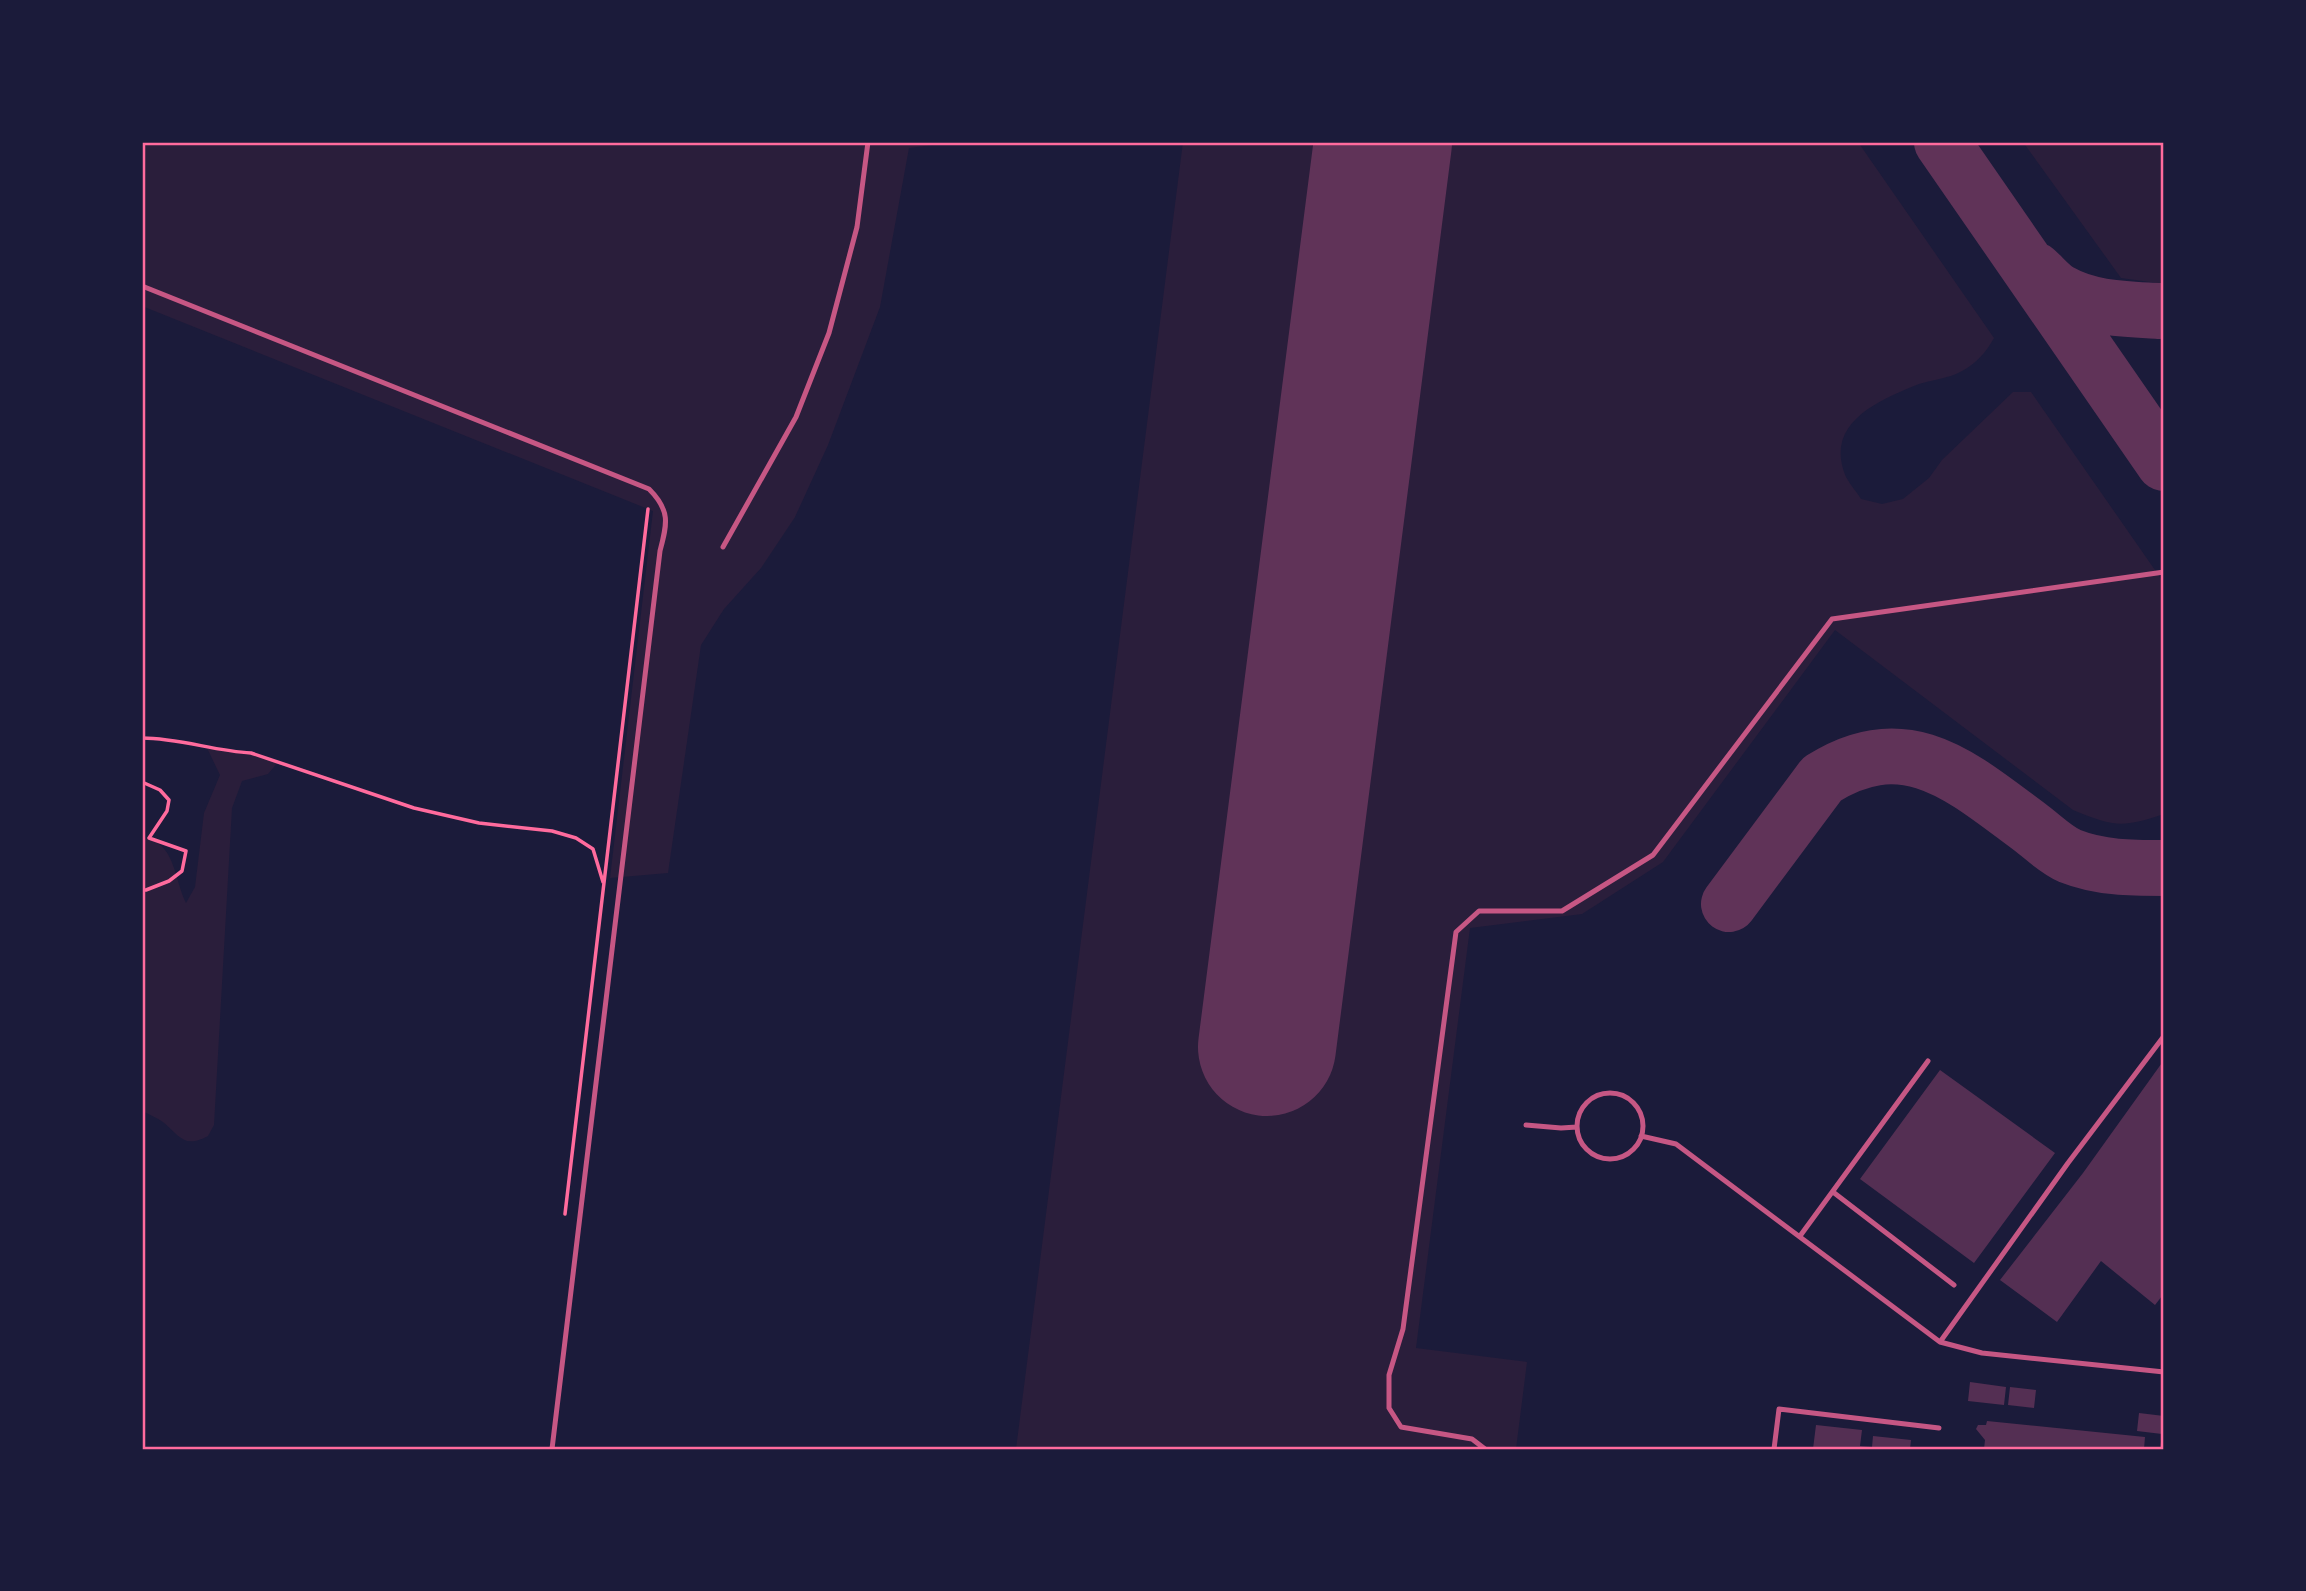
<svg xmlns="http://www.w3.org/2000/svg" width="2306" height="1591" font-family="Literata,serif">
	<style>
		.green { fill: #2a1e3b }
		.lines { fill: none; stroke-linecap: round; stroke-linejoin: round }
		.taxiway { stroke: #603358; stroke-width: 56 }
		.runway { stroke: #603358; stroke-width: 138 }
		.building { fill: #542f53 }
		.path { stroke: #ff6b9d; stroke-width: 3.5 }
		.service { stroke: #c65784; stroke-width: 5 }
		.neatline { fill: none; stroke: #ff6b9d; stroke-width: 2.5 }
	</style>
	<rect width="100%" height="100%" fill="#1b1b3a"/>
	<path class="green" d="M142 142H957L909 148 880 307 828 445 795 517 761 568 724 609 701 645 668 873 610 878 653 511 142 306Z
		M1183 142H1858L1994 338C1986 353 1973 367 1956 374 1944 379 1931 380 1919 384 1879 400 1823 423 1846 477 1850 485 1857 492 1861 499L1882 504 1903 499 1929 478 1942 460 2013 392H2031L2164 583V814C2122 828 2114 827 2073 810L1835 630 1663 862 1582 914 1470 928 1416 1348 1527 1362 1516 1449H1016Z
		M2023 142H2164V284L2121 278Z
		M207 748 251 753 279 761 268 774 242 781 232 808 214 1125 208 1136C184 1149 180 1136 163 1122 157 1118 149 1114 142 1111V838C175 840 174 879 186 903L195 887 204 813 220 775Z"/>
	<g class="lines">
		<path class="taxiway" d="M1942 142 2164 463
			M2035 270C2043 277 2051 287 2060 292 2089 309 2126 309 2159 311
			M1729 904 1822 779C1907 725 1963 778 2031 828 2043 837 2056 850 2070 856 2100 868 2132 868 2164 868"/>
		<path class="runway" d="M1267 1047 1383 142"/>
	</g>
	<path class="building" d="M2164 1060V1297L2162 1296 2155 1305 2101 1261 2057 1322 2000 1280 2083 1173Z
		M1940 1070 2055 1153 1974 1263 1860 1179Z
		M1970 1382 2006 1387 2004 1405 1968 1401Z
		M2010 1387 2036 1390 2034 1408 2008 1405Z
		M2139 1413 2164 1416V1449H2160L2162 1434 2137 1431Z
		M1987 1421 2145 1437 2144 1449H1984L1985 1440 1976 1429 1978 1425H1986Z
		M1816 1425 1862 1430 1860 1446 1872 1447 1873 1436 1911 1440 1910 1449H1813Z"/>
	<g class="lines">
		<path class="path" d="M142 738C179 738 214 751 251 753L414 808 479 823 552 831 576 838 593 849 603 882
			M142 782 160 790 169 800 167 811 149 838 186 851 182 871 169 881 146 890
			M565 1214 648 509"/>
		<path class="service" d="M142 286 649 489C671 511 667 524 660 551L552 1449
			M723 547 796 417 829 333 857 227 868 142
			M1577 1126a33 33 0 1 1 66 0a33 33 0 1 1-66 0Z
			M1526 1125 1561 1128 1577 1127
			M1641 1136 1676 1144 1940 1342 1982 1353 2164 1372
			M1833 1192 1954 1285
			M1800 1236 1928 1061
			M1940 1342 2068 1163 2164 1036
			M1485 1449 1472 1439 1401 1427 1389 1408V1375L1403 1329 1456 932 1479 911H1562L1653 855 1832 619 2164 572
			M1774 1449 1779 1409 1939 1428"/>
	</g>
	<rect width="2306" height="1591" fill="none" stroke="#1b1b3a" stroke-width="287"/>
	<rect x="144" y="144" width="2018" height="1304" class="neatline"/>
</svg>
